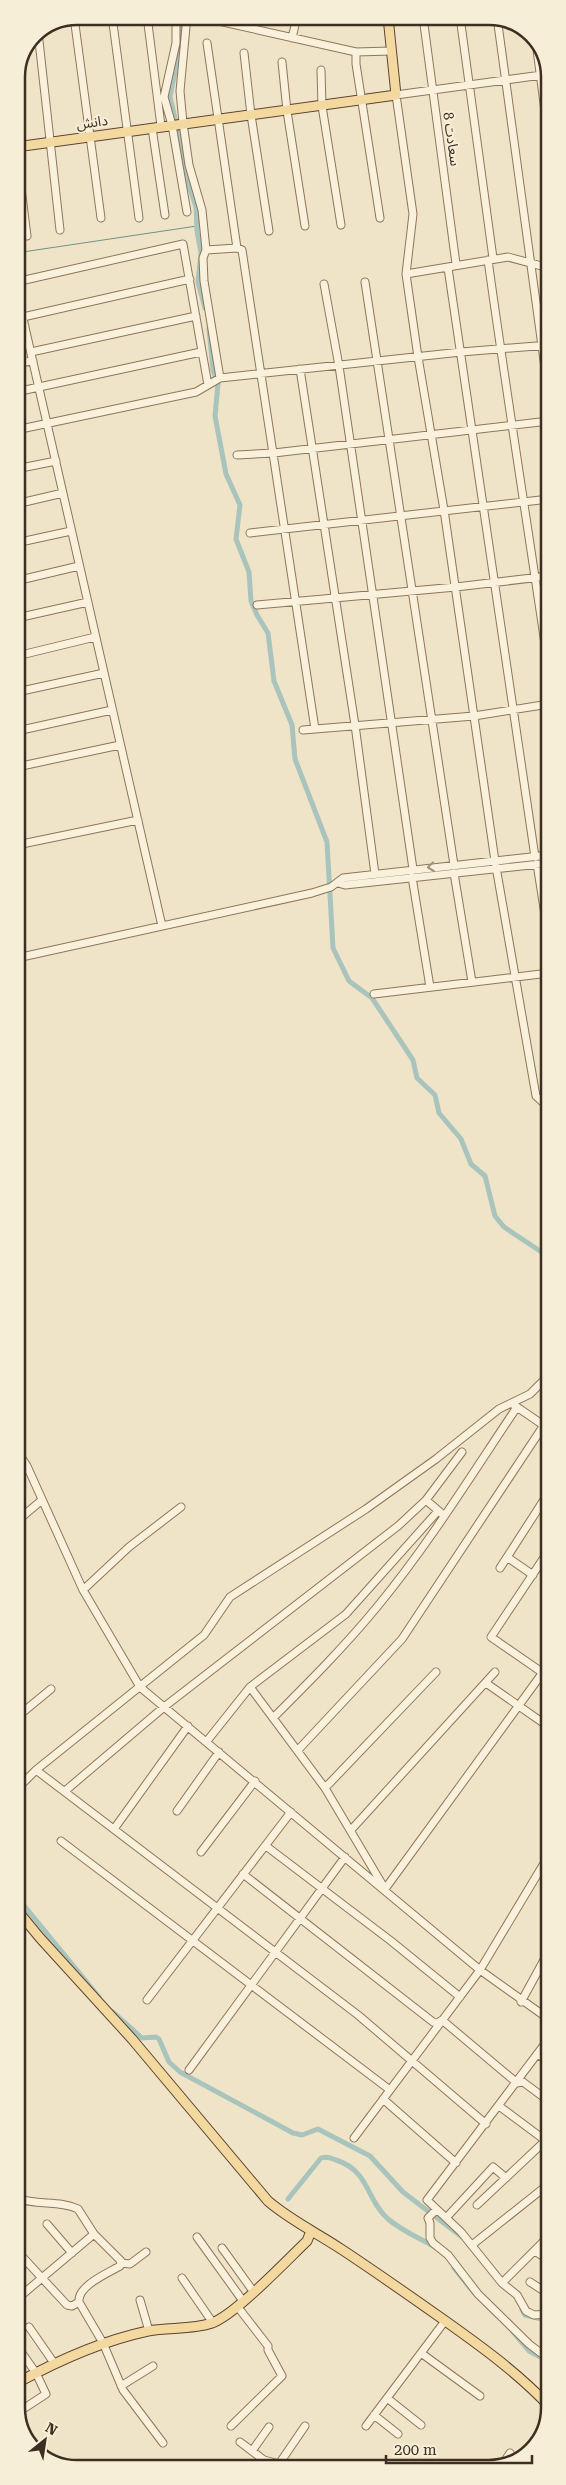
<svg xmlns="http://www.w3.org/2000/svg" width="566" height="2485" font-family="'Roboto Serif','Noto Sans Arabic',serif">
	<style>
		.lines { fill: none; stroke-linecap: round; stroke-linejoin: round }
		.stream { stroke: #6f938a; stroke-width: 1 }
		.canal { stroke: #a9c4bc; stroke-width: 5 }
		.minor-casing { stroke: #8d765c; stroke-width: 9 }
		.major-casing { stroke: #5b4430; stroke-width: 11 }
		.minor { stroke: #faf1dc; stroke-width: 7 }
		.major { stroke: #f3d9a0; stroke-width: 9 }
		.oneway { stroke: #9c907e }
		.labels { text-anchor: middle; stroke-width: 4; stroke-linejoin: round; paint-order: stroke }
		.street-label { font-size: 14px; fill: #3d2e20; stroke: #f7eed8 }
		.rim { fill: none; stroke: #3d2e20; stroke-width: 2.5 }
	</style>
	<rect width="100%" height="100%" fill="#f0e4c8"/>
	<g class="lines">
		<path class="stream" d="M16 253 197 226"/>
		<path class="canal" d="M182 16 181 41 170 97 185 161 188 183 196 207 197 231 201 253 198 282 205 308
			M209 329 213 370 218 384 215 416 226 474 240 505 236 539 249 572 251 601 257 615 268 633 274 681 292 725 295 759 327 842 333 948 349 981 372 998 413 1060 417 1078 435 1095 439 1113 461 1139 471 1164 485 1176 495 1216 504 1227 549 1257
			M17 1897 99 1997
			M113 2012 142 2038 156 2037 159 2039 169 2062 180 2072 293 2133 302 2135 318 2129 370 2156 403 2192 462 2237
			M288 2199 321 2158C327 2156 331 2158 336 2160 370 2171 366 2200 388 2219 402 2231 419 2238 435 2247
			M454 2268 475 2294
			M522 2310 525 2315 550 2321
			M513 2332 529 2351 550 2362"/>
		<defs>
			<path id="minor" d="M112 16 139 218
				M147 16 161 126
				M176 16V43L164 97 172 125 187 212
				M187 16 180 91 183 123 189 165 202 210 206 250 203 258 204 281 220 378
				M196 16 356 52 391 51
				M74 17 101 218
				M423 17 456 264
				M460 17 493 258
				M497 17 549 397
				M38 32 60 230
				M292 38 297 17
				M536 42 549 142
				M207 43 237 248
				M356 52V64L380 218
				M244 53 251 115 269 231
				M282 62 287 111 305 226
				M321 70 322 106 341 225
				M549 74 396 95 413 214 406 274 418 357 444 510 495 861 536 1096 549 1108
				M152 128 165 215
				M16 148 27 236
				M206 250 237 248 242 250 315 729
				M488 260C507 397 529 534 549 671
				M448 268 535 857
				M406 274 508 257 549 268
				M16 282 183 244 208 385
				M365 282 454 865
				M324 284 339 366 413 869
				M16 288 162 926
				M23 317 190 279
				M16 327 25 326
				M31 352 196 316
				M16 363 33 361
				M300 369 355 725 375 874
				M16 392 201 352
				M16 430 196 392 220 378 461 352 549 345
				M237 455 274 453 549 421
				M16 469 56 461
				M16 504 63 493
				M250 533 549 499
				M16 543 71 531
				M16 581 79 566
				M257 605 456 587 549 576
				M17 618 88 602
				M17 656 95 637
				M17 692 104 673
				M303 730 474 716 549 704
				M17 731 112 710
				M17 767 120 745
				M17 845 138 820
				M537 864 549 940
				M454 873 472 982
				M412 877 430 987
				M338 883 345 885 549 863
				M17 958 312 893 331 887 343 878 549 855
				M374 994 549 973
				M514 1405 549 1429
				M17 1451 27 1466 83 1590 140 1687 480 1970 550 2020
				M17 1475 27 1466
				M426 1500 441 1513
				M17 1521 42 1500
				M507 1557 533 1575
				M500 1568 549 1492
				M83 1590 129 1547 181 1507
				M543 1673 491 1637 549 1550
				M486 1683 549 1727
				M250 1687 325 1788 385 1889 549 1664
				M17 1717 51 1689
				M273 1718C309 1682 345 1646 377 1607 429 1544 472 1474 517 1407
				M207 1741 250 1687 346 1614 438 1511
				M298 1750 402 1639 544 1425
				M36 1770 358 2015 486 2124
				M325 1788 436 1672
				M17 1789 36 1770 204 1635 230 1597 366 1509 436 1459 499 1409 530 1394 549 1375
				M17 1791 21 1798 17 1813
				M65 1791 164 1707 398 1526 426 1500 462 1452
				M177 1811 219 1752
				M114 1829 188 1726
				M351 1830 495 1672
				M61 1841 390 2090
				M266 1846 391 1941 460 1997
				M201 1852 255 1781
				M243 1874 433 2022 437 2023 442 2020 517 2083 523 2082 550 2102
				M147 2000 291 1812
				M521 2002 550 1949
				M550 2037 427 2200 461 2232 502 2283 517 2295 526 2311 534 2315 550 2314
				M537 2054 550 2062
				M189 2070 345 1857
				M383 2099 456 2163
				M499 2106 550 2144
				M354 2138 480 1970 549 1855
				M17 2198C37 2206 59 2200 78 2209L94 2234 121 2261 120 2266C108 2273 77 2286 79 2302L103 2343 123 2390 163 2443
				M477 2205 545 2141
				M436 2210 428 2218 430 2223V2238L433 2243 448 2255 478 2294 529 2344 550 2360
				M446 2218 493 2167 506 2178
				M47 2224 72 2253
				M197 2237 243 2301
				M472 2245 550 2183
				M222 2248 253 2291
				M17 2251 67 2305 72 2306 79 2302
				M535 2251 550 2261
				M121 2263 130 2264 146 2252
				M17 2269 27 2262
				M182 2278 213 2323
				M530 2282 550 2295
				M502 2283 550 2235
				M17 2299 94 2234
				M140 2300 149 2331
				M29 2327 54 2363
				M17 2346 36 2373 46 2394 17 2413
				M421 2353 480 2396
				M121 2386 153 2366
				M387 2398 421 2425
				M374 2415 398 2434
				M231 2426 282 2376 268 2350V2346L237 2306
				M366 2426 445 2321
				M240 2442 264 2460 279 2464 305 2426
				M252 2451 269 2427
				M500 2468 510 2453"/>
			<path id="major" d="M16 147 396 95 388 17
				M17 1910 40 1938 132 2039 268 2201C290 2220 317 2233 341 2249 376 2272 410 2296 444 2320 482 2347 518 2373 550 2407
				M17 2383C59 2360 101 2341 148 2331 168 2327 192 2330 212 2323 235 2315 287 2260 307 2241L311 2231"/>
		</defs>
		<use href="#minor" class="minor-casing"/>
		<use href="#major" class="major-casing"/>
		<use href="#minor" class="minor"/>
		<use href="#major" class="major"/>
	</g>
	<defs><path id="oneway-chevron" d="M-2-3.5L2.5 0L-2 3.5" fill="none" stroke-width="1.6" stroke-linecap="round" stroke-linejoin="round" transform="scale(1.25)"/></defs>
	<use class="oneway" href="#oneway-chevron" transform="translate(431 867) rotate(174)"/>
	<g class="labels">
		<g class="street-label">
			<text transform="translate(92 122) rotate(-7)" y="5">دانش</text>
			<text transform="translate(452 139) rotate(82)" y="5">سعادت 8</text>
		</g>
	</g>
	<path d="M0 0H566V2485H0ZM77 25H489A52 52 0 0 1 541 77V2408A52 52 0 0 1 489 2460H77A52 52 0 0 1 25 2408V77A52 52 0 0 1 77 25Z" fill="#f7eed8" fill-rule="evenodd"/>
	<path class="rim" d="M77 25H489A52 52 0 0 1 541 77V2408A52 52 0 0 1 489 2460H77A52 52 0 0 1 25 2408V77A52 52 0 0 1 77 25Z"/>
	<g transform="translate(45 2440) rotate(30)" stroke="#f7eed8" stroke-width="4" paint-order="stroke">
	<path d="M0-4L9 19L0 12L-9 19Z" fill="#3d2e20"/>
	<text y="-8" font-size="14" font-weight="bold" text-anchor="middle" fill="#3d2e20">N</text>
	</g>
	<path d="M386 2455v8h146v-8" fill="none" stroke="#3d2e20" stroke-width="2.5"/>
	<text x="394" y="2455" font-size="15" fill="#3d2e20" stroke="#f7eed8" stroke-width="4" paint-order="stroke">200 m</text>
</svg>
